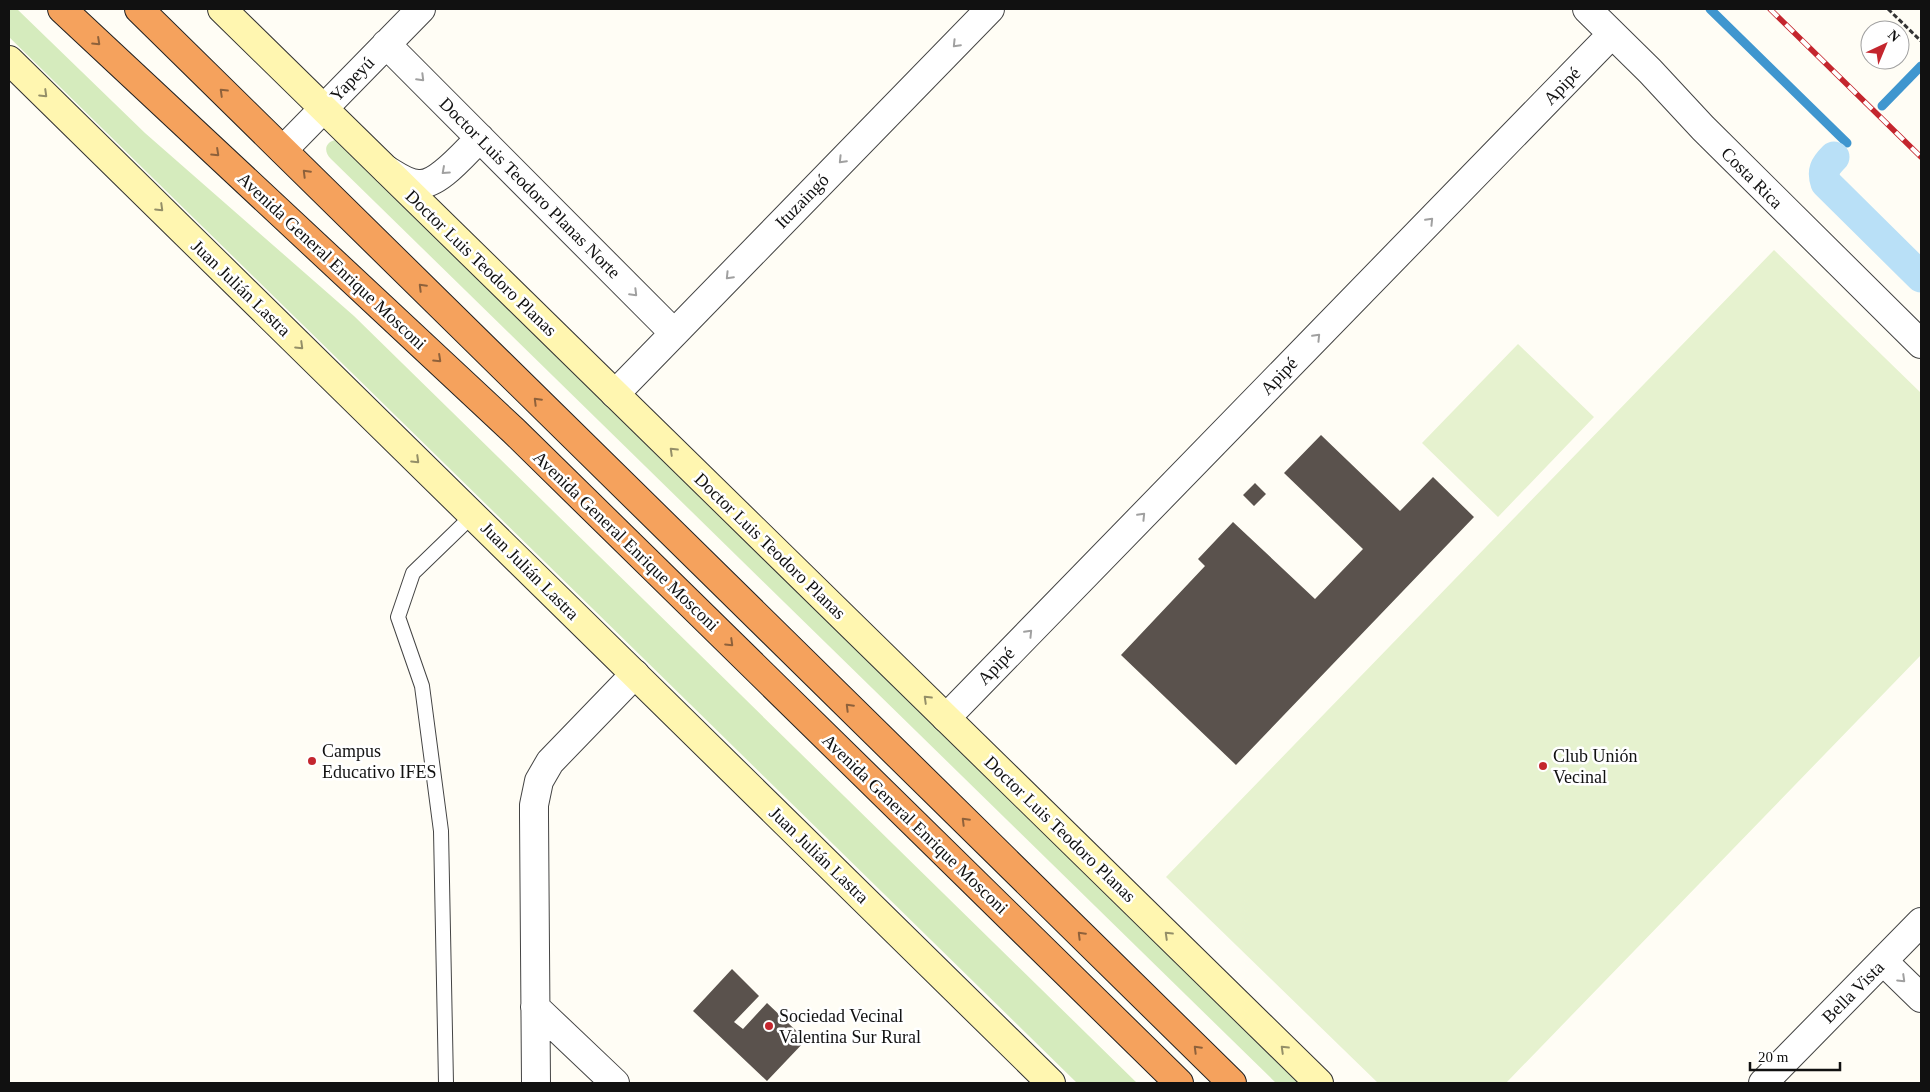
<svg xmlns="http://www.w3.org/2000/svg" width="1930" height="1092" font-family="'Times New Roman',serif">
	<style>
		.green { fill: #d5ebbd }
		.pitch { fill: #e6f2cf }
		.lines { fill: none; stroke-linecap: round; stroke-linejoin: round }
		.stream { stroke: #3f96cf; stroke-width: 9 }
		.canal { stroke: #b9e0f7; stroke-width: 31 }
		.building { fill: #5a524d }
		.lane-casing { stroke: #444; stroke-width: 16 }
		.street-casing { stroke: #444; stroke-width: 30 }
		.secondary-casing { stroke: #333; stroke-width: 30 }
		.highway-casing { stroke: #222; stroke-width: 30 }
		.path { stroke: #333; stroke-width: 3; stroke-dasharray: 5 2.5; stroke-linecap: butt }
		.lane { stroke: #fff; stroke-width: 14 }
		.street { stroke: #fff; stroke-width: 28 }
		.secondary { stroke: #fff6b0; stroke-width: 28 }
		.highway { stroke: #f5a25d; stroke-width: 28 }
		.rail-casing { stroke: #c4262e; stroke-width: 5.5 }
		.rail { stroke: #fff; stroke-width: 4; stroke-dasharray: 11; stroke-linecap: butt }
		.oneway { stroke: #8e613b }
		.oneway2 { stroke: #a0a0a0 }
		.oneway3 { stroke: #948f68 }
		.poi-dot { fill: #c4262e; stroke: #fff; stroke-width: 2 }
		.labels { text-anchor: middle; stroke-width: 5; stroke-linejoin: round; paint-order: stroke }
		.street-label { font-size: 18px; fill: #111; stroke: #fff }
		.poi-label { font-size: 18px; fill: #111; stroke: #fff; text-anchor: start }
	</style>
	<rect width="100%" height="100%" fill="#fffdf5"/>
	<path class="green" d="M9 9H17L145 133 354 316 1137 1083H1077L9 37Z
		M335 140 339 141 1304 1083H1276L331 159C324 152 324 143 335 140Z"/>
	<path class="pitch" d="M1774 250 1921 393V655L1506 1083H1378L1166 877Z
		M1518 344 1594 417 1498 517 1422 443Z"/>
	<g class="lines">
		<path class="stream" d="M1710 9 1847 143
			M1882 106 1921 66"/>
		<path class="canal" d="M1834 157C1825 166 1822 171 1826 183L1921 277"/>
	</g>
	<path class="building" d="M1321 435 1400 511 1433 477 1474 517 1236 765 1121 655 1205 566 1198 559 1233 522 1315 599 1363 549 1284 473Z
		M1255 483 1266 494 1254 506 1243 495Z
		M732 969 759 996 734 1022 743 1029 767 1003 806 1040 767 1081 693 1011Z"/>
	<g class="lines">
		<defs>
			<path id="lane" d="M446 1083 441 831 422 686 398 617 413 573 473 515"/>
			<path id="street" d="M1587 9 1650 71 1703 128 1921 344
				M386 44 674 333
				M283 150 421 9
				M387 170C397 176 407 184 419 184 439 185 466 151 480 138
				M615 394 990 9
				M946 718 1612 34
				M1883 961 1921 998
				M535 1007 615 1083
				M536 1083 534 816V805L539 781 550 762 635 674
				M1763 1083 1921 922"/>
			<path id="secondary" d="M222 9 1319 1083
				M9 60 1051 1083"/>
			<path id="highway" d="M62 9 514 431 1179 1083
				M139 9 1232 1083"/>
		</defs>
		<use href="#lane" class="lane-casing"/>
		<use href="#street" class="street-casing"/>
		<use href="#secondary" class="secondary-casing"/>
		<use href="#highway" class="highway-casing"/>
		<path class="path" d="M1888 9 1921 41"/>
		<use href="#lane" class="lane"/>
		<use href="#street" class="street"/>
		<use href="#secondary" class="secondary"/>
		<use href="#highway" class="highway"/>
		<defs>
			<path id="rail" d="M1770 9 1921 157"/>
		</defs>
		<use href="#rail" class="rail-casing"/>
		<use href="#rail" class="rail"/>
	</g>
	<defs><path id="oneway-chevron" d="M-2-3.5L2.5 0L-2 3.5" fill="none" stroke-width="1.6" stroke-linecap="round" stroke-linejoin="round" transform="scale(1.25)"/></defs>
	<g class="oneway">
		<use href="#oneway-chevron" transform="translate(97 42) rotate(43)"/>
		<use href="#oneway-chevron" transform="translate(223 92) rotate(-136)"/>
		<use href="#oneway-chevron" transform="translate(216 153) rotate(43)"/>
		<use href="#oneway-chevron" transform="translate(306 173) rotate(-135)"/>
		<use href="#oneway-chevron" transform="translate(422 287) rotate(-135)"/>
		<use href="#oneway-chevron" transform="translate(438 359) rotate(43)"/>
		<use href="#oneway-chevron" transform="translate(537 401) rotate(-135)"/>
		<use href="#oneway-chevron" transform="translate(730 643) rotate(44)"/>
		<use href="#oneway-chevron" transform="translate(849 707) rotate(-135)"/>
		<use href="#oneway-chevron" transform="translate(965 821) rotate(-135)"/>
		<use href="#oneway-chevron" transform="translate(1081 935) rotate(-135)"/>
		<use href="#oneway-chevron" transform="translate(1197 1049) rotate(-135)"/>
	</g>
	<g class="oneway2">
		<use href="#oneway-chevron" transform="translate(956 44) rotate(134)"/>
		<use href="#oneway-chevron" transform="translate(421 78) rotate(45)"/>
		<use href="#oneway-chevron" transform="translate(842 160) rotate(134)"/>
		<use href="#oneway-chevron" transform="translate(445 171) rotate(138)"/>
		<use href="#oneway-chevron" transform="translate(1430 221) rotate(-46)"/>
		<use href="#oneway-chevron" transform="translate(729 276) rotate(134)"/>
		<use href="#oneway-chevron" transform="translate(634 293) rotate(45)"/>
		<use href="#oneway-chevron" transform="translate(1317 337) rotate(-46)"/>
		<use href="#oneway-chevron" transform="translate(1142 516) rotate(-46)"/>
		<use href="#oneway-chevron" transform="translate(1029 633) rotate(-46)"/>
		<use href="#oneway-chevron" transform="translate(1902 979) rotate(44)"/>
	</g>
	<g class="oneway3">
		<use href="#oneway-chevron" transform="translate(44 94) rotate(44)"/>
		<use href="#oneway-chevron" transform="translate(160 208) rotate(44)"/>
		<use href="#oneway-chevron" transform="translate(300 346) rotate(44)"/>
		<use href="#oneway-chevron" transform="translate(673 451) rotate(-136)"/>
		<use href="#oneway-chevron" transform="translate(416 460) rotate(44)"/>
		<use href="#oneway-chevron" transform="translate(927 699) rotate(-136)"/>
		<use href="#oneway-chevron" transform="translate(1168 935) rotate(-136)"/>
		<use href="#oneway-chevron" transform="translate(1284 1049) rotate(-136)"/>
	</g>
	<g class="poi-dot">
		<circle cx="312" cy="761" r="5"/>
		<circle cx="1543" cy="766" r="5"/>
		<circle cx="769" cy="1026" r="5"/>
	</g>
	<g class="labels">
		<g class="street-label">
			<text transform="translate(352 79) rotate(-46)" y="6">Yapeyú</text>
			<text transform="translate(1562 86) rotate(-46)" y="6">Apipé</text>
			<text transform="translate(1752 178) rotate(45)" y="6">Costa Rica</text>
			<text transform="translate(530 188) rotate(45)" y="6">Doctor Luis Teodoro Planas Norte</text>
			<text transform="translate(802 201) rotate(-46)" y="6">Ituzaingó</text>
			<text transform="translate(332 261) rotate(43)" y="6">Avenida General Enrique Mosconi</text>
			<text transform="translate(481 263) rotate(44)" y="6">Doctor Luis Teodoro Planas</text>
			<text transform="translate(241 288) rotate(44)" y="6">Juan Julián Lastra</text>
			<text transform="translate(1279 376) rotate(-46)" y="6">Apipé</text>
			<text transform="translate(626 541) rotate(44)" y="6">Avenida General Enrique Mosconi</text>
			<text transform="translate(770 546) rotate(44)" y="6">Doctor Luis Teodoro Planas</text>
			<text transform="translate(530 571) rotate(45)" y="6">Juan Julián Lastra</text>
			<text transform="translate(996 666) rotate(-46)" y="6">Apipé</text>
			<text transform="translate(915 824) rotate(44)" y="6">Avenida General Enrique Mosconi</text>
			<text transform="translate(1060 829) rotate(44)" y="6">Doctor Luis Teodoro Planas</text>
			<text transform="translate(819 855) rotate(44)" y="6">Juan Julián Lastra</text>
			<text transform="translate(1853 992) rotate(-45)" y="6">Bella Vista</text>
		</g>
		<g class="poi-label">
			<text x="322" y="757">Campus<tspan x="322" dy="21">Educativo IFES</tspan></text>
			<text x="1553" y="762">Club Unión<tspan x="1553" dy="21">Vecinal</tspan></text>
			<text x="779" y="1022">Sociedad Vecinal<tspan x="779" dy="21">Valentina Sur Rural</tspan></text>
		</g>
	</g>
	<rect width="1930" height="1092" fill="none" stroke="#111111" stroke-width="20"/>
	<g transform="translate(1885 45) rotate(44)"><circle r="24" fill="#ffffff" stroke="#a0a0a0"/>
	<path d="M0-4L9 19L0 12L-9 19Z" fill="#c4262e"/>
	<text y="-8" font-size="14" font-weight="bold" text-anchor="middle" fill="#111111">N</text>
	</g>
	<path d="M1750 1062v8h90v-8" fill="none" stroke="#111111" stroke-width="2.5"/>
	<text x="1758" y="1062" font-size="15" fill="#111111" stroke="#ffffff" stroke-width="4" paint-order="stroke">20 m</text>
</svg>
